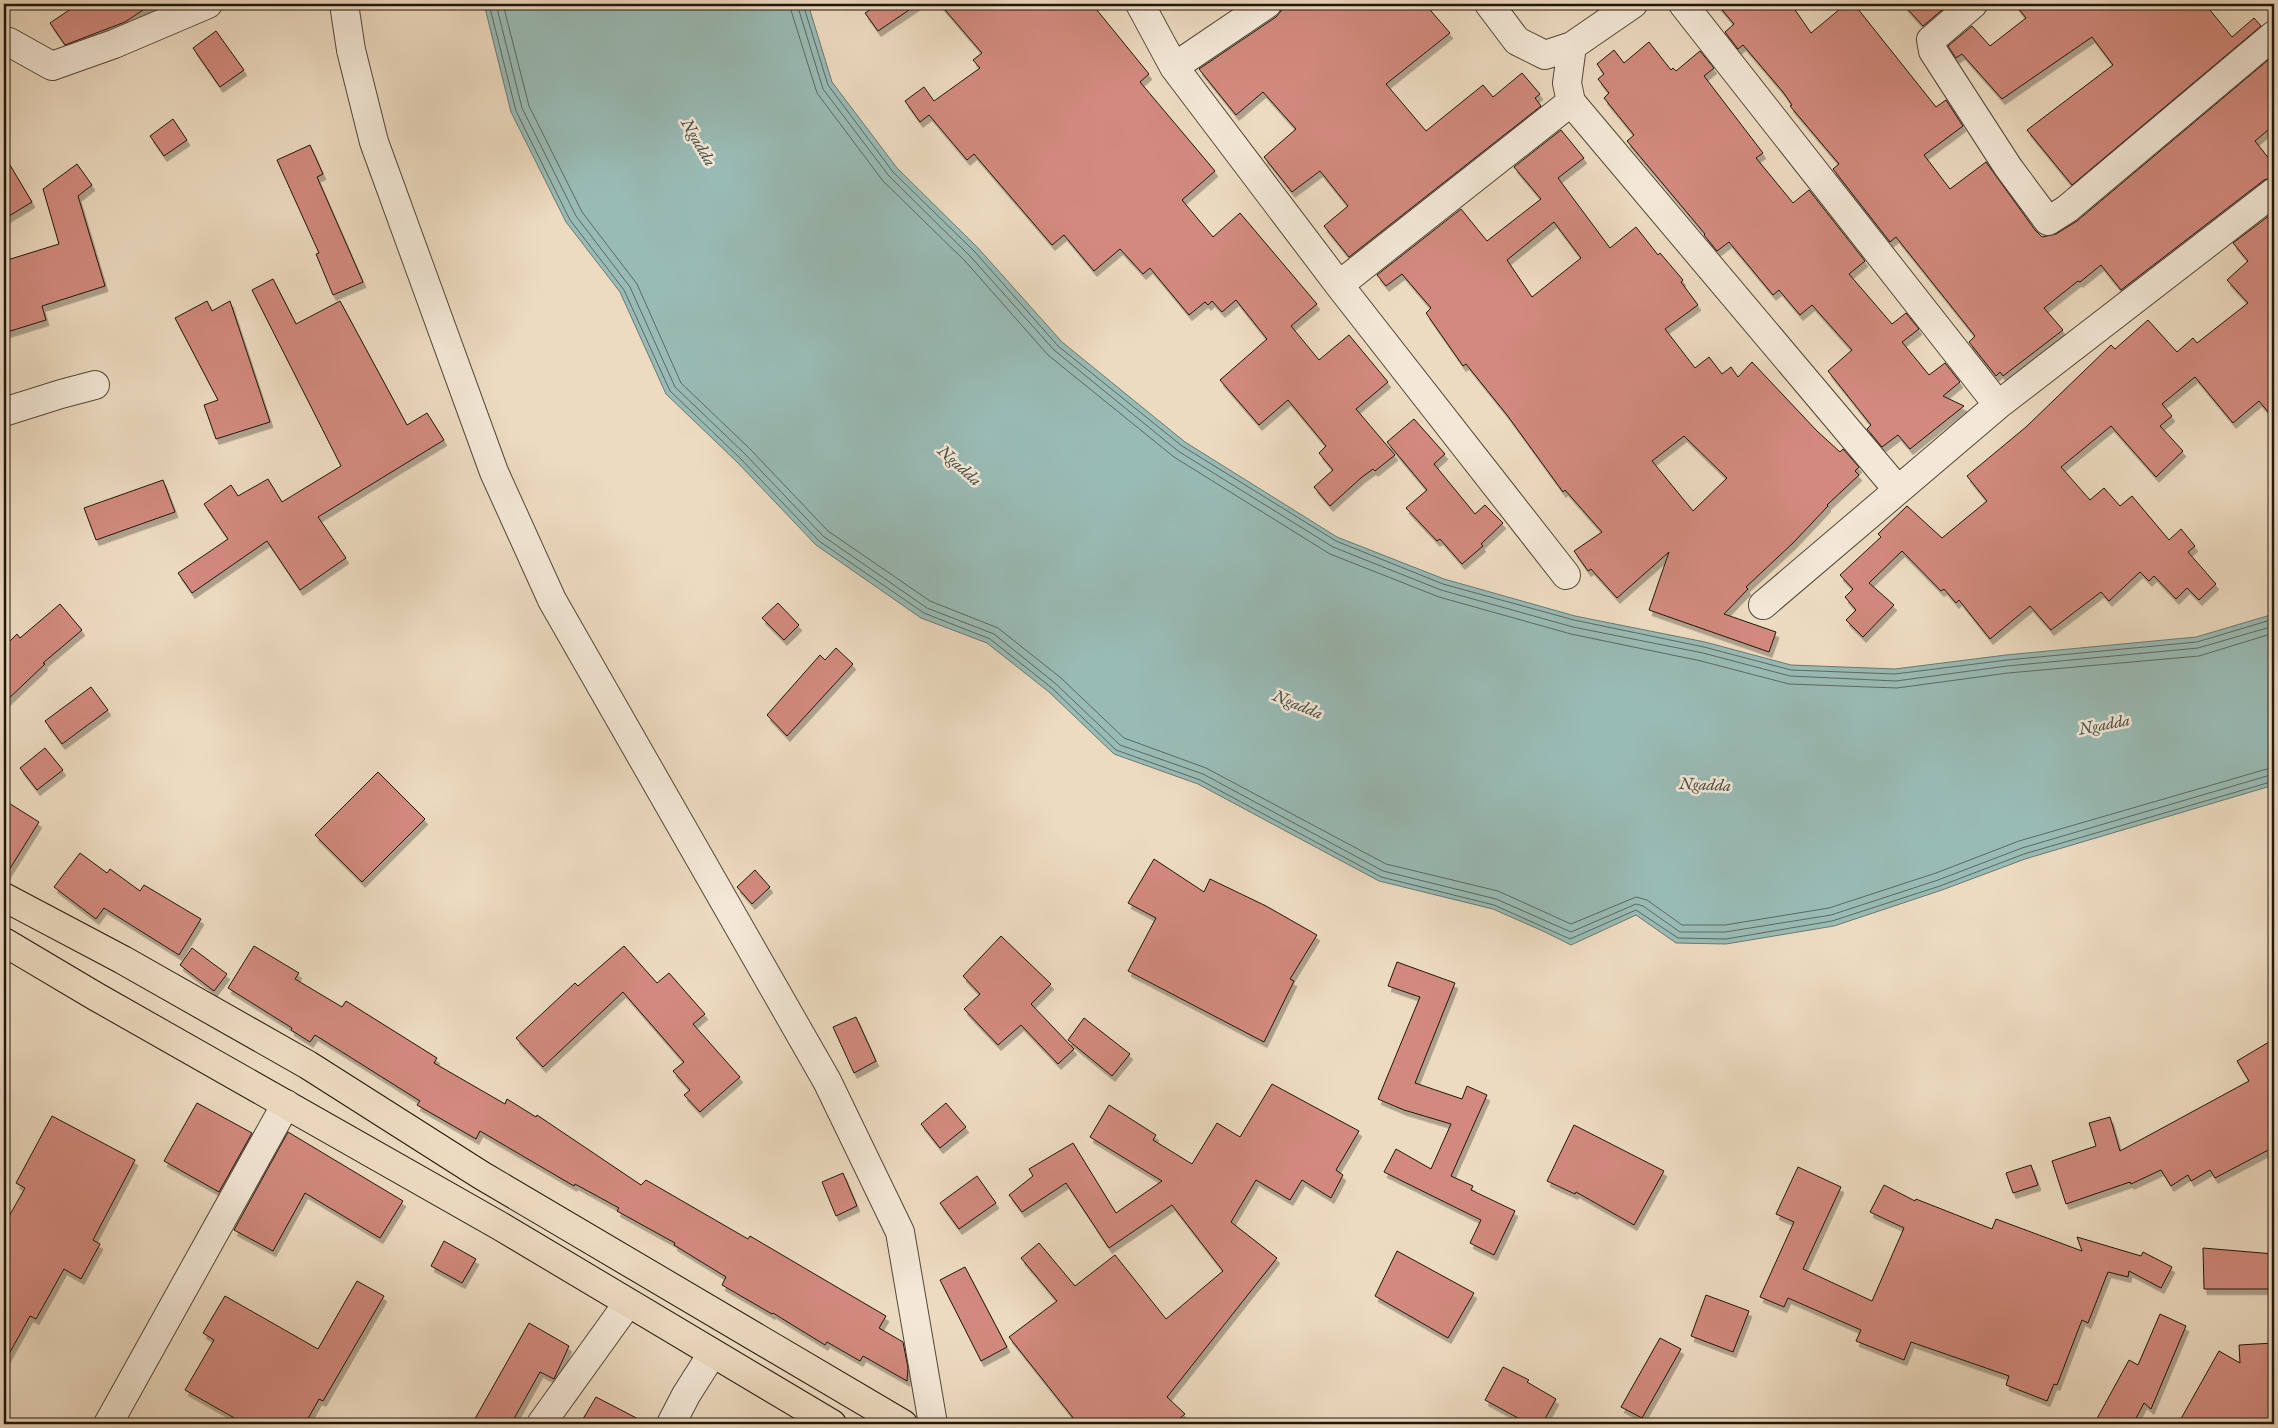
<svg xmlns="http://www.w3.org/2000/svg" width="2278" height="1428" font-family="'IM FELL Great Primer',serif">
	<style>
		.water { fill: #99bbb5; stroke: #697971 }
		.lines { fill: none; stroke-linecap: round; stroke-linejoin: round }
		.shore { stroke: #5c6860; stroke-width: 1 }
		.building { fill: #d28a7e; stroke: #20160c; fill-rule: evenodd; filter: url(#shadow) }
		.minor-casing { stroke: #534739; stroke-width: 30 }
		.major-casing { stroke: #20160c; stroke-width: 30 }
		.minor { stroke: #f3e8d7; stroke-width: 28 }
		.major { stroke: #eddbc1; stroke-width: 28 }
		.labels { text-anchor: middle; stroke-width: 5; stroke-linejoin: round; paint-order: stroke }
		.water-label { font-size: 16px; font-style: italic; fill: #4a5047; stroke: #f3e8d7 }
	</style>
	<defs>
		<filter id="shadow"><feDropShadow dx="3" dy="5.5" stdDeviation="0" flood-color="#0004"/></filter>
	</defs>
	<rect width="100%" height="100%" fill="#eddbc1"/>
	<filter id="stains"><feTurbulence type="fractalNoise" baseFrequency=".004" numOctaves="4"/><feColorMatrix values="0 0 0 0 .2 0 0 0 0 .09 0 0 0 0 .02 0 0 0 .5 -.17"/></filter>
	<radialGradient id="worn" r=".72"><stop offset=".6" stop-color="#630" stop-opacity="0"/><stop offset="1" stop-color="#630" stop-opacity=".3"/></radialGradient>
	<path class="water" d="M484 4H808L832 82 897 168 978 248 1062 342 1185 442 1337 537 1444 579 1575 616 1705 642 1791 665 1895 669 2006 655 2196 637 2274 614V785L2025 859 1942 890 1834 926 1726 944 1676 943 1636 915 1571 945 1545 932 1493 909 1379 881 1198 784 1114 754 1049 692 987 643 921 618 816 545 737 462 666 394 620 292 566 222 511 112Z"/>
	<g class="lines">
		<path class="shore" d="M489 4 516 111 570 220 624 290 670 391 740 458 819 541 924 613 990 639 1052 688 1116 750 1200 780 1381 877 1494 905 1570 939 1636 910 1678 938 1726 939 1832 921 1940 886 2024 854 2274 781
			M496 4 522 108 576 216 630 287 675 387 745 454 823 536 927 608 994 634 1056 684 1120 745 1203 774 1383 871 1496 899 1571 932 1636 904 1643 906 1680 932H1725L1831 915 1938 880 2022 848 2274 774
			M503 4 529 106 582 212 637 284 681 383 750 449 828 531 930 601 998 628 1061 678 1124 738 1206 768 1386 864 1498 891 1571 924 1636 897 1647 900 1682 925H1725L1829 908 1936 873 2019 841 2274 767
			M789 4 817 93 883 181 965 261 1048 355 1174 457 1330 554 1439 597 1571 634 1701 661 1789 684 1897 688 2008 673 2199 656 2274 633
			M797 4 823 89 889 176 970 256 1054 350 1178 451 1333 547 1441 590 1573 627 1703 653 1790 676 1896 681 2007 666 2198 648 2274 626
			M803 4 828 85 893 172 975 252 1058 346 1182 446 1336 541 1443 584 1574 620 1704 647 1791 670 1895 674 2007 660 2197 642 2274 619"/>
	</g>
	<path class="building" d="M78 4H152L125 22 65 45 50 23Z
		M879 4H918L878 31 865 13Z
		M940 4H1092L1149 74 1140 82 1215 171 1182 200 1213 237 1240 213 1317 304 1291 326 1319 360 1349 335 1388 382 1356 409 1395 455 1375 471 1373 469 1362 477 1330 506 1314 487 1333 470 1319 453 1326 446 1288 400 1259 425 1220 380 1267 339 1236 300 1222 312 1212 301 1208 305 1205 302 1189 315 1150 268 1143 274 1120 249 1094 271 1064 235 1052 245 974 154 967 160 929 115 920 122 905 101 924 87 934 101 980 68 973 60 982 53Z
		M1282 4H1425L1450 33 1386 84 1426 131 1483 85 1493 97 1522 73 1540 94 1535 98 1541 106 1349 257 1324 226 1348 206 1320 171 1292 192 1264 157 1296 129 1263 92 1236 115 1199 69 1276 17 1281 11Z
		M1717 4H1791L1811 33 1846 4H1854L1936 107 1946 100 1963 126 1924 155 1950 189 1986 162 2035 230 2042 237 2056 234 2077 221 2274 55V125L2255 141 2274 165V177L2264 180 2121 290 2101 265 2080 282 2078 281 2044 308 2063 330 2003 376 2000 372 1996 376 1969 342 1975 336 1896 237 1890 242 1833 169 1839 164 1790 106 1792 105 1783 92 1743 45 1738 49 1725 32 1734 24Z
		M1903 4H1949L1923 26Z
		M2015 4H2205L2232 37 2254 18 2261 26 2072 185 2027 130 2113 65 2092 37 2002 99 1962 54 1956 58 1948 46 1972 26 1990 46 2026 18Z
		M216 31 244 70 220 87 193 48Z
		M1649 42 1671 70 1673 68 1676 71 1700 51 1714 68 1704 76 1763 153 1756 158 1793 203 1809 190 1865 261 1849 274 1892 324 1906 313 1919 329 1902 342 1929 375 1945 363 1960 382 1943 396 1964 406 1910 449 1898 435 1882 447 1867 429 1871 425 1828 371 1852 350 1812 305 1800 315 1779 290 1773 295 1729 242 1717 251 1704 235 1705 234 1627 141 1634 135 1604 98 1609 93 1598 79 1604 74 1597 64 1614 50 1624 63Z
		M173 119 187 140 164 156 150 136Z
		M1561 130 1584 158 1558 178 1610 248 1636 227 1658 255 1660 253 1683 280 1681 282 1698 305 1665 329 1695 368 1709 357 1722 374 1731 367 1738 377 1752 362 1817 431 1840 452 1843 449 1859 467 1855 471 1859 475 1827 505 1828 506 1794 542 1746 587 1748 589 1724 614 1776 632 1769 652 1649 610 1669 552 1617 598 1591 569 1588 571 1574 551 1602 532 1565 490 1563 492 1507 415 1466 364 1463 366 1426 313 1431 308 1402 274 1386 286 1377 275 1461 209 1487 241 1541 199 1514 167ZM1554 222 1581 258 1532 297 1507 260ZM1684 436 1727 478 1693 511 1652 461Z
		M310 145 323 174 317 177 363 282 333 295 316 254 319 253 277 160Z
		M4 155 32 202 4 219Z
		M77 164 92 185 78 196 105 286 42 306 46 320 4 333V261L59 244 43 189Z
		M2274 212V419L2259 401 2233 423 2195 377 2162 404 2172 416 2160 426 2183 451 2156 477 2111 426 2061 467 2090 500 2104 488 2120 506 2132 496 2169 540 2181 529 2195 546 2188 552 2216 584 2199 600 2187 588 2176 599 2154 576 2149 581 2140 572 2109 601 2101 592 2051 630 2030 606 1990 639 1959 600 1956 603 1944 589 1941 591 1902 551 1869 583 1894 605 1863 637 1846 620 1856 610 1845 597 1853 589 1840 575 1881 537 1878 534 1907 506 1942 538 1987 501 1967 476 2026 427 2111 345 2115 349 2148 320 2177 352 2193 338 2197 343 2248 303 2227 280 2248 261 2233 243Z
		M273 279 296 324 340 301 407 425 427 413 444 440 318 517 346 558 300 590 267 541 192 593 178 573 228 539 204 504 231 485 238 496 268 479 282 502 341 466 252 290Z
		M207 301 212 311 230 301 270 422 216 439 204 405 218 400 175 318Z
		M1414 419 1445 454 1434 464 1475 514 1485 505 1503 523 1481 544 1483 546 1462 564 1440 539 1437 541 1406 508 1427 490 1387 442Z
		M163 480 175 512 96 540 84 508Z
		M778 603 799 625 784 640 762 618Z
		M60 604 82 630 43 663 45 664 4 703V647L17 634 20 638Z
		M836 648 853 664 787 736 767 715 820 655 825 660Z
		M91 687 108 710 62 744 45 721Z
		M45 748 63 770 37 790 20 768Z
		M378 772 425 819 362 882 315 835Z
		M4 800 39 822 4 878Z
		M80 853 107 873 110 869 140 891 144 885 201 919 179 955 104 908 96 919 54 887Z
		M1154 859 1204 892 1210 879 1266 906 1317 935 1290 979 1294 981 1264 1042 1128 971 1156 918 1128 903Z
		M755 870 770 887 752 904 737 887Z
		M1001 936 1051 984 1031 1004 1074 1049 1058 1064 1021 1025 998 1045 964 1009 980 994 963 976Z
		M254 946 299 973 295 979 342 1007 346 1001 437 1058 434 1063 505 1104 507 1099 536 1117 537 1115 641 1185 646 1180 748 1239 750 1236 886 1316 879 1328 903 1342 908 1368 907 1381 863 1356 860 1361 827 1342 825 1345 773 1313 772 1314 722 1285 726 1277 674 1245 675 1243 617 1211 619 1208 575 1184 574 1186 480 1131 476 1139 417 1105 420 1101 315 1035 310 1042 291 1030 292 1028 228 988Z
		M624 946 657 983 669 973 705 1014 693 1024 740 1077 700 1112 684 1095 690 1090 673 1071 684 1062 623 992 543 1067 516 1038 575 983 578 986Z
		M192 948 227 974 214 991 180 965Z
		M1397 962 1455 983 1415 1083 1462 1099 1467 1086 1487 1095 1451 1176 1473 1186 1471 1190 1515 1211 1494 1255 1470 1243 1481 1220 1384 1172 1396 1149 1431 1169 1451 1124 1404 1110 1378 1099 1420 997 1388 986Z
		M856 1017 876 1061 854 1073 833 1027Z
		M1084 1018 1130 1054 1112 1076 1068 1040Z
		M2274 1039V1147L2215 1178 2210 1170 2191 1181 2188 1175 2171 1186 2161 1170 2131 1184 2130 1182 2066 1204 2052 1161 2096 1146 2089 1123 2110 1117 2120 1151 2249 1081 2237 1061Z
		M1272 1084 1359 1131 1336 1170 1343 1175 1331 1198 1302 1180 1290 1200 1256 1180 1231 1222 1277 1258 1167 1397 1185 1414 1173 1424H1078L1009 1337 1057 1301 1021 1258 1039 1243 1075 1286 1115 1255 1166 1319 1223 1271 1172 1205 1109 1248 1066 1183 1022 1212 1009 1195 1033 1176 1029 1169 1073 1143 1116 1213 1162 1181 1090 1137 1109 1105 1156 1135 1153 1140 1192 1164 1217 1123 1240 1137Z
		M197 1103 252 1133 219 1192 164 1161Z
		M946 1103 966 1127 940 1148 921 1124Z
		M52 1116 135 1160 93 1240 100 1244 81 1279 64 1269 36 1319 30 1316 4 1363V1225L25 1188 16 1183Z
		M1574 1125 1664 1171 1634 1225 1576 1192 1575 1194 1547 1181Z
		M288 1132 403 1201 380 1238 305 1193 273 1251 234 1230Z
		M2031 1165 2038 1185 2013 1193 2006 1173Z
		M1798 1167 1841 1187 1803 1269 1872 1301 1904 1228 1870 1212 1884 1185 1915 1201 1916 1199 1992 1229 1996 1219 2082 1251 2077 1237 2141 1256 2143 1252 2172 1267 2161 1288 2129 1271 2128 1277 2108 1272 2088 1323 2082 1320 2057 1385 2054 1384 2047 1401 2006 1385 2009 1376 1911 1342 1904 1360 1856 1341 1861 1330 1788 1298 1784 1307 1760 1297 1794 1222 1776 1214Z
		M843 1173 857 1206 836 1216 822 1182Z
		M977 1176 996 1203 959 1229 940 1203Z
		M444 1241 476 1259 462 1283 431 1266Z
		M2203 1248 2274 1254V1281L2269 1282 2271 1289H2204Z
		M1397 1251 1474 1293 1448 1338 1375 1296Z
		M965 1267 1007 1347 981 1361 940 1280Z
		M357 1281 384 1296 323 1401 319 1399 305 1424H245L185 1390 214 1340 203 1333 225 1296 318 1349Z
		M1706 1295 1749 1311 1733 1352 1691 1336Z
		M2160 1314 2186 1326 2151 1409 2144 1403 2133 1424H2094L2129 1360 2138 1365Z
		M529 1323 569 1346 554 1379 540 1372 511 1424H472Z
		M1660 1338 1681 1349 1642 1418 1621 1407Z
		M2274 1343V1424H2178L2219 1351 2240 1363 2239 1345Z
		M1503 1367 1529 1380 1527 1382 1556 1399 1542 1424H1529L1485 1400Z
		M596 1397 648 1424H580Z"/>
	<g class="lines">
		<defs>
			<path id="minor" d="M344 4 351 50 374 142 494 472 552 600 827 1081 900 1232 933 1424
				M1140 4 1174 67 1339 285 1566 575
				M1489 4 1517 41 1545 55 1572 46 1633 4
				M1683 4 1998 405
				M1973 4 1931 40 1933 51 2008 167 2048 221 2067 209 2274 35
				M4 41 9 42 52 66 114 44 208 4
				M1174 67 1267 4
				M1571 102 1898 490
				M1339 285 1571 102 1567 83 1572 46
				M4 412 61 394 95 385
				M1763 605 1998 405 2274 192
				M108 1424 286 1104
				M541 1424 628 1303
				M671 1424 686 1395 712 1354"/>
			<path id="major" d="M4 897 123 960 308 1065 481 1175 903 1424
				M4 942 95 996 500 1226 832 1424"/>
		</defs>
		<use href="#minor" class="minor-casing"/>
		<use href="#major" class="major-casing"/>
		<use href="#minor" class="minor"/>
		<use href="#major" class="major"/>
	</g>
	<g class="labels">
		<g class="water-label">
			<text transform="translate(699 142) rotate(60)" y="6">Ngadda</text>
			<text transform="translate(960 465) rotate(42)" y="6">Ngadda</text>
			<text transform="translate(1298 704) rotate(22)" y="6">Ngadda</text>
			<text transform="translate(2104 724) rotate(-11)" y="6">Ngadda</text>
			<text transform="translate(1705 784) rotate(2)" y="6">Ngadda</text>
		</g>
	</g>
	<rect width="2278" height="1428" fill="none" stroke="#eddbc1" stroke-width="20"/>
	<rect x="5" y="5" width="2268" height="1418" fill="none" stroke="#20160c" stroke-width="2.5"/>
	<rect x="10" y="10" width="2258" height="1408" fill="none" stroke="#20160c"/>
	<rect width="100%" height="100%" filter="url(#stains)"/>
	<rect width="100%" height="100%" fill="url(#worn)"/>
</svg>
